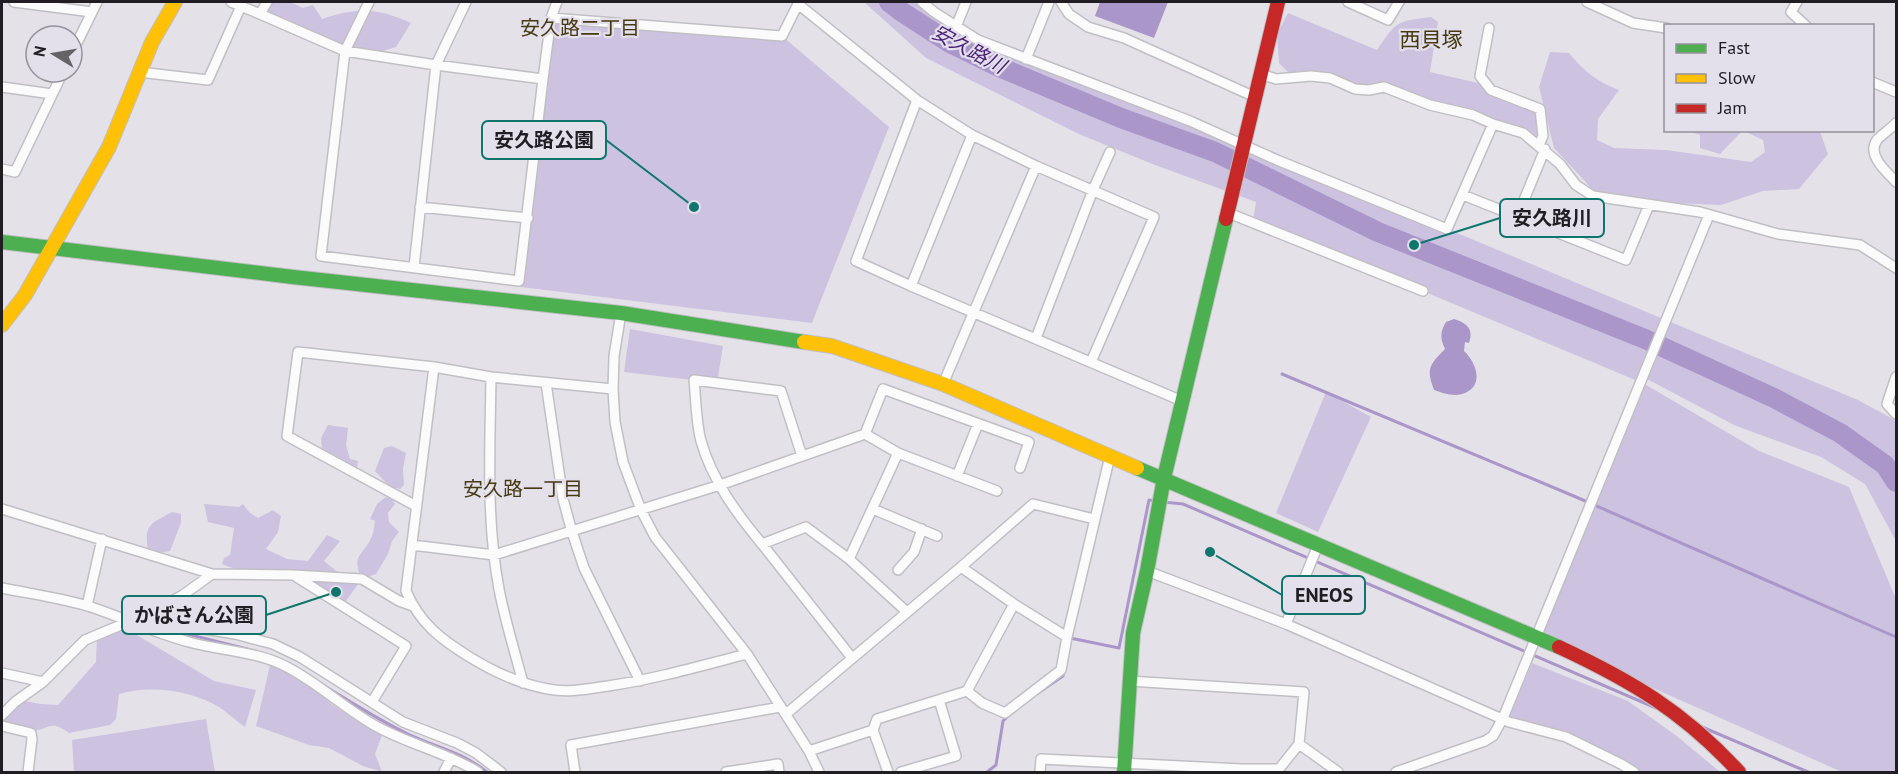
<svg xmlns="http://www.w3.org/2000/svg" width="1898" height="774" font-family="'PT Sans','Noto Sans JP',sans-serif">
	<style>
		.green { fill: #cdc3e0 }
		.water { fill: #ab96ca }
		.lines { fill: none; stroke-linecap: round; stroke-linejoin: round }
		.stream { stroke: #ab96ca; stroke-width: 3 }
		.river { stroke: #ab96ca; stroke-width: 20 }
		.street-casing { stroke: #c0bfc3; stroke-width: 12 }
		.fast-casing { stroke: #c0bfc3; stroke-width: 16 }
		.slow-casing { stroke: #c0bfc3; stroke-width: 16 }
		.jam-casing { stroke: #c0bfc3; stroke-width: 16 }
		.street { stroke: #fbfbfc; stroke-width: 9 }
		.fast { stroke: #4caf50; stroke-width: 14 }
		.slow { stroke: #ffc107; stroke-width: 14 }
		.jam { stroke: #c62828; stroke-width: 14 }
		.labels { text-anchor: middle; stroke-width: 4.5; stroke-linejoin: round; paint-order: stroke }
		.neighbourhood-label { font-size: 20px; fill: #45390f; stroke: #e3dfeb }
		.water-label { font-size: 20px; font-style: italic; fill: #491f75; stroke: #e3dfeb }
		.quarter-label { font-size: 21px; fill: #45390f; stroke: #e3dfeb }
		.leader { fill: none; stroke: #0f766e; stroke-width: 2 }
		.callout-dot { fill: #0f766e; stroke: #e3dfeb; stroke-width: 2 }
		.callout { fill: #e3dfeb; stroke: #0f766e; stroke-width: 2 }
		.callout-label { font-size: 20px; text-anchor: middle; font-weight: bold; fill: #201e23 }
	</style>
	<rect width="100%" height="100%" fill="#e4e2e8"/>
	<path class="green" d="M267 2H290L303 8 313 5 322 19C358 7 377 8 411 23L396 47 371 55 345 51 289 20 260 14Z
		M864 2H923L948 24 1055 70 1445 228 1858 400 1893 419 1896 422V541L1865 484 1821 457 1734 425 1649 380 1641 382 1759 451 1849 487 1896 599V772H1842L1536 636 1640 382 1253 220 1256 202 1155 165 1081 135 926 58Z
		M1288 13 1377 50C1396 22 1396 21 1431 17L1438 22 1430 72 1487 85 1540 116 1539 145 1505 128 1462 118 1384 87 1355 89 1330 78 1293 77 1279 63 1277 34Z
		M551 18 782 36 889 127 812 323 521 287Z
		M1550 52 1569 53C1584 71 1597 82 1619 90L1598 119 1597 140 1614 148 1666 150 1751 162 1765 152 1763 140 1744 131 1818 130 1821 134 1828 154 1799 189 1763 191 1721 205 1624 201 1592 189 1554 148 1539 87Z
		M1687 131H1742L1720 154 1700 148V135Z
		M630 329 723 346 717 383 624 372Z
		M1326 392 1371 417 1318 532 1276 513Z
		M328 425 348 428 346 445 350 459 358 461 357 470 344 460 322 449 321 438Z
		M392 446 406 453 403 469 404 485 400 489 390 487 375 471 384 448Z
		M386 497 392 499 395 504 388 513 389 522 399 532 392 541 388 554 376 574 362 579 342 606 292 575 240 571 222 564 224 558 230 555 234 528 208 522 204 504 239 507 243 504 249 512 258 518 273 510 281 516 278 532 266 549 287 559 308 561 327 535 340 541 324 561 340 574 362 579C350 554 364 556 372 536 374 532 374 526 375 521L370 519 377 504Z
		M172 512 181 514V523L170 551 159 553 148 551C144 524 150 524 172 512Z
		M130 631 214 681 256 690 245 727C236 721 228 713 219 707 190 690 151 685 119 694L116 719 110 725 69 733C48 718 50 731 32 730 22 730 11 727 2 726V716L18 700 41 704 58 705 96 662 97 634Z
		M271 661 303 677 330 703 355 720 384 730 375 754 382 772 363 766 329 748 309 745 256 726Z
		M1532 663 1628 701 1678 737 1720 772H1632L1594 751 1509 722 1511 713Z
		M206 719 215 772H74L72 740Z"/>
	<path class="water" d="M1100 2H1168L1154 38 1095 16Z
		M1454 319C1467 323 1474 329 1469 343L1465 342 1464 351C1477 363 1485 387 1462 394 1453 397 1443 393 1434 390 1426 369 1429 365 1445 349 1440 338 1440 332 1446 322Z"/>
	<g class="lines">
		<path class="stream" d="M1282 374 1576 497 1896 637
			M1163 502 1183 504 1663 711
			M159 627 247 649
			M1070 638 1119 648 1149 500 1156 501
			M323 685C351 702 378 720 408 734 438 748 460 751 487 772
			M1038 693 1063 676 1064 671
			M1702 727 1808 772
			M987 772 996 765 1003 721 1008 716"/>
		<path class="river" d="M889 2 902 12 950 43 999 67 1121 118 1215 152 1378 232 1645 339 1774 398 1840 433 1885 465 1896 482"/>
		<defs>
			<path id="street" d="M14 2 92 12
				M231 2 260 14 267 2
				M369 2 345 51 321 256 519 281 543 79 551 18 557 2
				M922 2 934 12 978 40 1190 121 1277 160 1447 229 1493 124 1523 133 1560 164 1576 185 1593 196 1700 212 1778 234 1860 245 1896 268
				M1061 2 1069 14 1088 27 1124 38 1255 97
				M1348 2 1388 20 1399 2
				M1587 2 1633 23 1666 28
				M1797 2 1791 12 1806 26
				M798 4 917 100 972 135 1036 166 1154 217 1091 362
				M260 14 345 51 436 65 543 79
				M551 18 782 36 799 2
				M956 27 966 2
				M1489 28 1480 76 1491 90 1540 109 1543 136 1539 145
				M72 53 97 2
				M1026 59 1049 2
				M139 72 208 80 241 6
				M1261 74 1276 79 1311 76 1330 78 1355 89 1369 90 1384 87 1430 105 1473 115 1493 124
				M1872 82 1896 92
				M2 87 52 94
				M917 100 856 261 911 286 1182 401
				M1896 123C1891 129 1882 134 1877 140 1866 155 1887 172 1896 182
				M2 169 15 172 63 72
				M1463 195 1626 260 1649 205
				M420 207 528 218
				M1226 212 1423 291
				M1517 217 1545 149
				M414 267 436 65 466 2
				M911 286 972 135
				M621 313 614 356 613 389 615 422 623 462 641 510 655 537 747 654 809 751 819 772
				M1036 338 1093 190 1110 152
				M434 367 406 591C420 623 439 638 468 656 492 671 520 684 548 689 568 693 587 689 608 686 655 679 700 666 747 654
				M491 377C490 448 486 520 499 589 505 621 515 652 523 683
				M1896 377 1887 404 1896 414
				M546 383 563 499 572 532 584 568 640 681
				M943 384 1036 166
				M865 434 898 453 997 491
				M802 456 781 391 694 380C696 400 696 422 701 441 712 480 737 514 762 544L806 527 849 559 907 612
				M957 476 978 424
				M416 506 287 436 298 352 434 367 491 377 613 389
				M2 509 212 574
				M873 509 937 536
				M762 544 852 658
				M412 545 494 555 720 485 865 434 883 389 1029 442 1020 468
				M849 559 898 453
				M961 567 1014 604
				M898 570 914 552 922 529
				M1147 571 1286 624 1509 722 1566 737 1621 764 1634 772
				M295 576 406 646 372 702
				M2 588C31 594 62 598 91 607 124 618 155 633 189 642 222 651 257 651 287 667 318 683 344 708 374 725 407 744 446 752 478 772
				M87 606 102 539
				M152 612 183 595 212 574 293 575 362 579 399 601 413 606
				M1286 624 1318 545
				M2 673 43 682
				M967 691 982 703 1005 713 1061 670 1067 637
				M786 714 961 567 1033 504 1094 519
				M2 715 15 702 43 682 85 640 152 612 181 625 235 634 273 644 300 657 403 722 457 743 476 753 501 772
				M2 726 31 733 32 739 28 772
				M873 730 888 772
				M1299 744 1338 772
				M809 751 873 730 877 719 967 691 1014 604 1067 637 1110 456
				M444 772 451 758
				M575 772 571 745 780 707
				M726 772 778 764 779 772
				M901 772 956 756 939 700
				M1040 772 1041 759 1241 769H1279L1299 744 1304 692 1129 681
				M1396 772 1485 741 1493 736 1503 718 1709 215"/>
			<path id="fast" d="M2 242 293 277 621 313 804 342
				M1137 468 1559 647
				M1124 772 1133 633 1147 571 1164 478 1226 219"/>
			<path id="slow" d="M2 325 25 295 109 147 152 42 175 2
				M804 342 832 346 943 384 1137 468"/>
			<path id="jam" d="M1226 219 1278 2
				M1559 647C1632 681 1684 712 1739 772"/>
		</defs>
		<use href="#street" class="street-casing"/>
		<use href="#fast" class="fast-casing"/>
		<use href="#slow" class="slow-casing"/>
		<use href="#jam" class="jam-casing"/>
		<use href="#street" class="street"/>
		<use href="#fast" class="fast"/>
		<use href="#slow" class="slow"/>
		<use href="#jam" class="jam"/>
	</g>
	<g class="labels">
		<g class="neighbourhood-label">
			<text x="580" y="35">安久路二丁目</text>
			<text x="523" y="496">安久路一丁目</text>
		</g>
		<g class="water-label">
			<text transform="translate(969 49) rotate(28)" y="7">安久路川</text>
		</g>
		<g class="quarter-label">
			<text x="1431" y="47">西貝塚</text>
		</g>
	</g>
	<path class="leader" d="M694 207L606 140M1414 245L1500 218M1210 552L1282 595M336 592L266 615"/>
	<g class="callout-dot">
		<circle cx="694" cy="207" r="6"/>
		<circle cx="1414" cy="245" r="6"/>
		<circle cx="1210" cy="552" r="6"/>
		<circle cx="336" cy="592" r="6"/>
	</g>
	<g class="callout">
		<rect x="482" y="121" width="124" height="38" rx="6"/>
		<rect x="1500" y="199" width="104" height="38" rx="6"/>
		<rect x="1282" y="576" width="83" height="38" rx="6"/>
		<rect x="122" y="596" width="144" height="38" rx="6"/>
	</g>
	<g class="callout-label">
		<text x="544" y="147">安久路公園</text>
		<text x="1552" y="225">安久路川</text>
		<text x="1324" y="602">ENEOS</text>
		<text x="194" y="622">かばさん公園</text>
	</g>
	<rect width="1898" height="774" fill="none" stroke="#201e23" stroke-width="6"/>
	<rect x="1664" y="24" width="210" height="108" fill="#e3dfeb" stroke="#95929b" stroke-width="1.5"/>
	<rect x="1676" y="44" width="30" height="9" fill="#4caf50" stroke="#95929b" stroke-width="1.5"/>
	<text x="1718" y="54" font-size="18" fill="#201e23">Fast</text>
	<rect x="1676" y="74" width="30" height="9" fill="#ffc107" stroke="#95929b" stroke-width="1.5"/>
	<text x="1718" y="84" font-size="18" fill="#201e23">Slow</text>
	<rect x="1676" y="104" width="30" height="9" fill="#c62828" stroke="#95929b" stroke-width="1.5"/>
	<text x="1718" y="114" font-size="18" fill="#201e23">Jam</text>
	<g transform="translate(54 54) rotate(281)"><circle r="28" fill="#e3dfeb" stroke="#95929b" stroke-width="1.5"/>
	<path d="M0-4.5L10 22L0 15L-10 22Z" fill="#656368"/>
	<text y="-9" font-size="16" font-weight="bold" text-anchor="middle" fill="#201e23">N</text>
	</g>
</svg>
